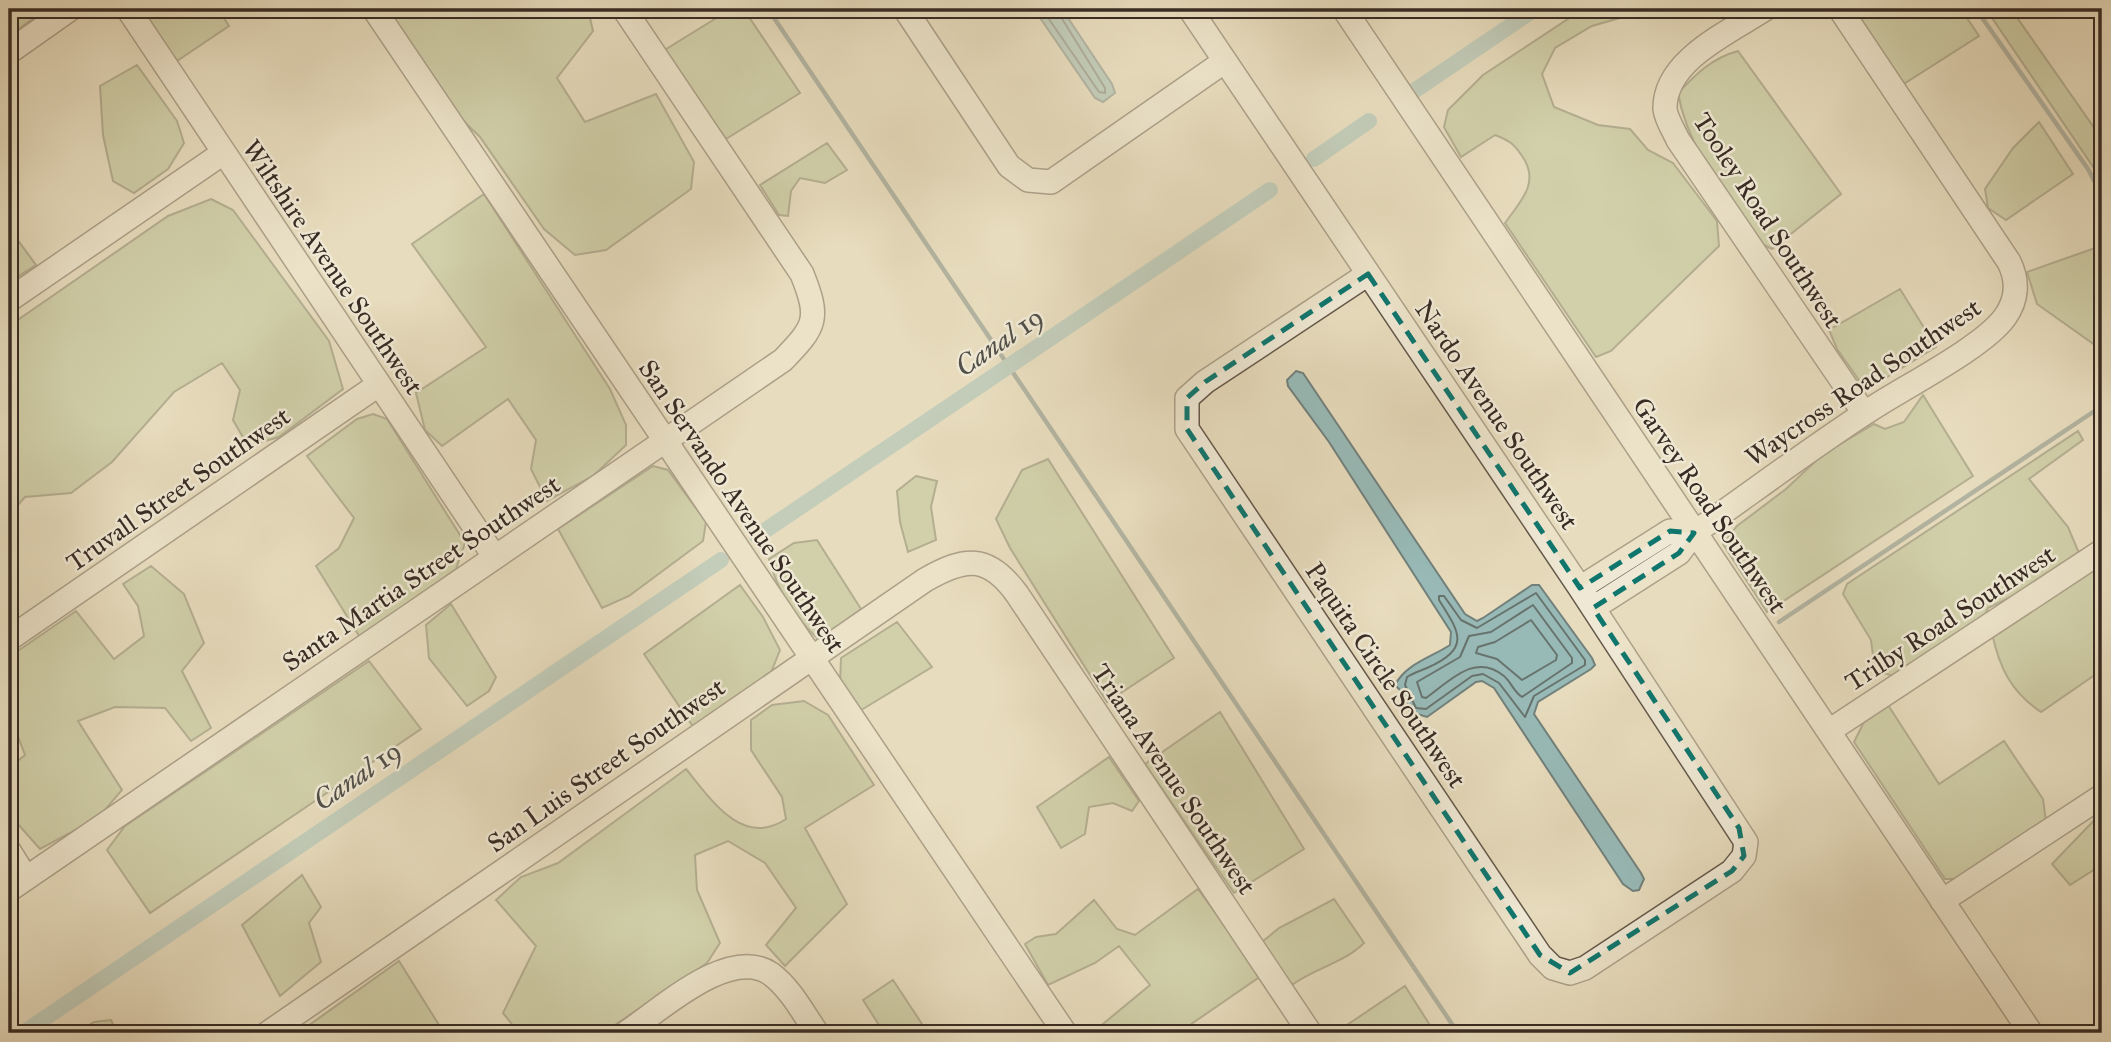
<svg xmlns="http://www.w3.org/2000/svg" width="2111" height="1042" font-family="'IM FELL Great Primer',serif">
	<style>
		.green { fill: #b5c092; stroke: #77765b; stroke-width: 2 }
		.water { fill: #98bab7; stroke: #72817c; stroke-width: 2 }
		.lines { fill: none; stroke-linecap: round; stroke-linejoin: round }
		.shore { stroke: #68736e; stroke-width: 2 }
		.stream { stroke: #72817c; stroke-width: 4.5 }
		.canal { stroke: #98bab7; stroke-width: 16 }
		.minor-casing { stroke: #64584a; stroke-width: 26 }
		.minor { stroke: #efe8d4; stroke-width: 23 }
		.marked { fill: none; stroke: #0f766e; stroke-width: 5; stroke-dasharray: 14 9; stroke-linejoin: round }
		.labels { text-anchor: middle; stroke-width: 5; stroke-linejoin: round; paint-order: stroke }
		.street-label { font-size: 26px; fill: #392c24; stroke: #efe8d4 }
		.water-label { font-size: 28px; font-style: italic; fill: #515049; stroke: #efe8d4 }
	</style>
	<rect width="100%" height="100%" fill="#e7dcbd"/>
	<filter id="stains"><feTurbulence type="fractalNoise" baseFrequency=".00286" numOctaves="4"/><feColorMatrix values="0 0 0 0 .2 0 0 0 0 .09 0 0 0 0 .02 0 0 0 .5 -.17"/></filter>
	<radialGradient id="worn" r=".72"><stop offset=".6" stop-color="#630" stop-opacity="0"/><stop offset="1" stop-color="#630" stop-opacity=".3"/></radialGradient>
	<path class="green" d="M9 9H35L38 15 9 36Z
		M139 9H218L229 26 177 61Z
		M388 9H588L593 31 557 78 585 122 656 94 694 162 691 189 606 250 575 255 544 229 480 137 454 112Z
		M731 9 747 14 800 93 726 139 663 51Z
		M1583 9H1651L1592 26 1555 48 1542 74 1554 107 1598 125 1630 129 1648 150 1673 163 1717 221 1719 246 1611 351 1596 357 1505 223C1520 202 1539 184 1524 159 1515 145 1511 141 1495 135L1461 157 1444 127 1448 110 1483 75Z
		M1855 9H1961L1979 36 1902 85Z
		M1986 9H2011L2102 139V180Z
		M1738 51 1841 194 1772 249 1760 243C1728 196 1688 151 1678 93 1696 74 1712 58 1738 51Z
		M137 65 177 121 184 143 168 169 134 193 113 181 103 135 100 86Z
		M2039 122 2073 174 2006 220 1988 208 1985 189 2013 148Z
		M827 143 847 170 825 183 800 178 791 191 788 216 779 215 760 185Z
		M484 194 610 389 626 425V445L593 476 547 501 531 469 536 440 508 399 442 446 425 430 416 393 486 347 412 244Z
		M211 199 233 210 329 341 343 389 279 437 248 446 233 420 240 390 222 363 174 392 112 462 71 493 25 497 9 515V326L168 216Z
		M9 228 36 265 9 282Z
		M2095 248 2102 251V350L2037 304 2027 272Z
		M1900 289 1936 347 1866 390 1837 349 1829 330Z
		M1923 395 1973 476 1767 612 1723 544 1737 526 1786 489 1822 455 1874 424 1885 429 1904 422Z
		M373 414 387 419 465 543 456 569 361 639 316 566 339 548 354 518 307 456 357 419Z
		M2078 431 2083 440 2029 479 2068 527 2079 553 2011 597 1988 608 1981 623 1898 677 1875 671 1871 640 1843 594 1847 584Z
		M1048 459 1174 658 1107 702 1010 548 996 519 1022 470Z
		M653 466 668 470 706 522 703 541 629 596 602 608 558 529Z
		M916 476 937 481 931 507 936 540 908 552 900 522 897 491Z
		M817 540 861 609 819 640C794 616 778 593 769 559L794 543Z
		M2102 563V670L2041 712C2011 692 1999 667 1992 633Z
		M151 566 184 594 204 643 182 671 211 728 191 741 165 708 115 707 78 721 122 790 98 818 40 849 9 814V768L25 755 9 713V657L76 611 114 659 144 636 138 606 123 584Z
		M740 585 763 617 780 650 770 675 694 728 644 654Z
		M451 604 496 677 489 691 467 706 429 658 426 625Z
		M897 622 932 667 858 712 840 684 841 658Z
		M369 661 421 729 150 913 107 850 125 826Z
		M804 701 828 715 874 785 805 828 847 904 785 966 766 945 796 908 765 863 728 841 695 855 697 890 720 943 707 963 603 1033H519L503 1013 536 946 496 900 521 877 558 863 686 769C712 801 743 848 786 819L782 797 751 750V720L772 705Z
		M1888 705 1939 784 2004 741 2043 799 2046 821 1960 879H1945L1854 742 1864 722Z
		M1220 712 1304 849 1234 893 1145 764Z
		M1109 757 1139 801 1132 811 1113 803 1089 807 1085 834 1061 848 1037 807Z
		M2102 812V876L2097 868 2070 885 2052 864Z
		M302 875 321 907 309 923 321 962 280 996 242 925Z
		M1198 889 1261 976 1187 1027 1190 1033H1092L1150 985 1119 946 1095 963 1048 985 1025 944 1036 937 1056 934 1094 900 1117 929 1135 935Z
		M1334 899 1364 943C1344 963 1315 968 1292 985L1262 942 1279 928Z
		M399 961 444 1033H311L305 1028Z
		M893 980 928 1033H884L863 1000Z
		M1405 986 1435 1033H1335Z
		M111 1020 117 1033H76L94 1022Z"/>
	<path class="water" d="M1034 9H1062L1112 84 1115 93 1103 102 1095 98Z
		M1296 371 1303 373 1465 614 1477 621 1483 618 1532 585H1539L1592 658 1595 665 1591 669 1538 702 1534 714 1641 873 1644 879 1639 890 1633 891 1623 884 1494 688 1482 681 1476 682 1427 717 1410 712 1404 694 1395 685C1406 664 1430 658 1450 645L1451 632 1329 442 1288 386 1287 380Z"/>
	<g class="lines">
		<path class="shore" d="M1042 9 1099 92 1105 93V88L1056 9
			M1536 593 1585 660V665L1534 696 1525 717 1499 683 1483 674 1472 676 1426 709 1416 708 1405 685 1407 677C1413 673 1420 671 1427 668 1471 648 1460 633 1439 600V596H1444L1461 620 1477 628Z
			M1533 605 1572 658V663L1522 697C1514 692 1511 682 1504 676 1475 652 1450 681 1426 698L1422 697 1417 682 1460 657 1469 636 1491 632Z
			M1531 620 1557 655 1556 660 1522 680 1497 659 1476 653 1478 647 1495 642Z"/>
		<path class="stream" d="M768 9 1458 1033
			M1976 9 2088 169 2102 196
			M1779 622 2102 406"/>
		<path class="canal" d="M1414 91 1535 9
			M1314 159 1369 121
			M757 536 1270 190
			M23 1033 721 560"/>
		<defs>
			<path id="minor" d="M128 9 494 556
				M374 9 1065 1033
				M905 9 1009 166 1028 180 1051 182 1225 61
				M1190 9 1580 588 1746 842 1744 856 1732 871 1585 968 1570 973 1553 968 1540 955 1187 429V398L1205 382 1368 274
				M1344 9 2031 1033
				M1765 9C1730 32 1664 60 1665 109 1666 119 1674 131 1678 140L1864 413
				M9 52 70 9
				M9 300 223 153
				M1580 588 1670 531 1694 533
				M1593 608 1679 553 1694 533C1751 493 1807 451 1865 413 1900 389 1983 348 2005 317 2018 299 2018 280 2009 262L1840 9
				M9 639 378 385
				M1829 731 2102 551
				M9 851 26 878
				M9 890 783 360C816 326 820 319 802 274L624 9
				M1942 901 2102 796
				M268 1033 925 580C965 557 988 554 1017 594L1310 1033
				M626 1033C660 1010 730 945 771 974 791 989 803 1013 817 1033"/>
		</defs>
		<use href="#minor" class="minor-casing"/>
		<use href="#minor" class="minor"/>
	</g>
	<path d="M0 0H2111V1042H0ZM1368 274 1580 588 1670 531 1694 533 1679 553 1593 608 1739 828 1744 856 1732 871 1570 973 1540 955 1187 429V398L1205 382Z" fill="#e7dcbd" fill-opacity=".55" fill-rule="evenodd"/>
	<path class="marked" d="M1368 274 1580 588 1670 531 1694 533 1679 553 1593 608 1739 828 1744 856 1732 871 1570 973 1540 955 1187 429V398L1205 382Z"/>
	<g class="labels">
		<g class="street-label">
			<text transform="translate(1768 220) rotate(57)" y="9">Tooley Road Southwest</text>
			<text transform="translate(333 267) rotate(56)" y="9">Wiltshire Avenue Southwest</text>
			<text transform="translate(1863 382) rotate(-34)" y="9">Waycross Road Southwest</text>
			<text transform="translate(1497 415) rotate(56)" y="9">Nardo Avenue Southwest</text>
			<text transform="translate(178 489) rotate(-35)" y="9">Truvall Street Southwest</text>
			<text transform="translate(1710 505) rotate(56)" y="9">Garvey Road Southwest</text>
			<text transform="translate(742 506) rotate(56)" y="9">San Servando Avenue Southwest</text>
			<text transform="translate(421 573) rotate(-34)" y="9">Santa Martia Street Southwest</text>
			<text transform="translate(1950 618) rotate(-33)" y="9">Trilby Road Southwest</text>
			<text transform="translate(1386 675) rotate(56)" y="9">Paquita Circle Southwest</text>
			<text transform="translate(606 765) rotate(-35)" y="9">San Luis Street Southwest</text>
			<text transform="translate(1174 779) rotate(56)" y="9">Triana Avenue Southwest</text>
		</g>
		<g class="water-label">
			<text transform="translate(999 341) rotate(-34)" y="10">Canal 19</text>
			<text transform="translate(357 775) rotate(-34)" y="10">Canal 19</text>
		</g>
	</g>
	<rect width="2111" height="1042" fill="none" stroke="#e7dcbd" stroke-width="35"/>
	<rect x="10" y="10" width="2090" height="1021" fill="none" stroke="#392c24" stroke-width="3.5"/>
	<rect x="18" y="18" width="2076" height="1007" fill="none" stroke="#392c24" stroke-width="2"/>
	<rect width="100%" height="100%" filter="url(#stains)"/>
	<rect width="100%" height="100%" fill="url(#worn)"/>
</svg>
